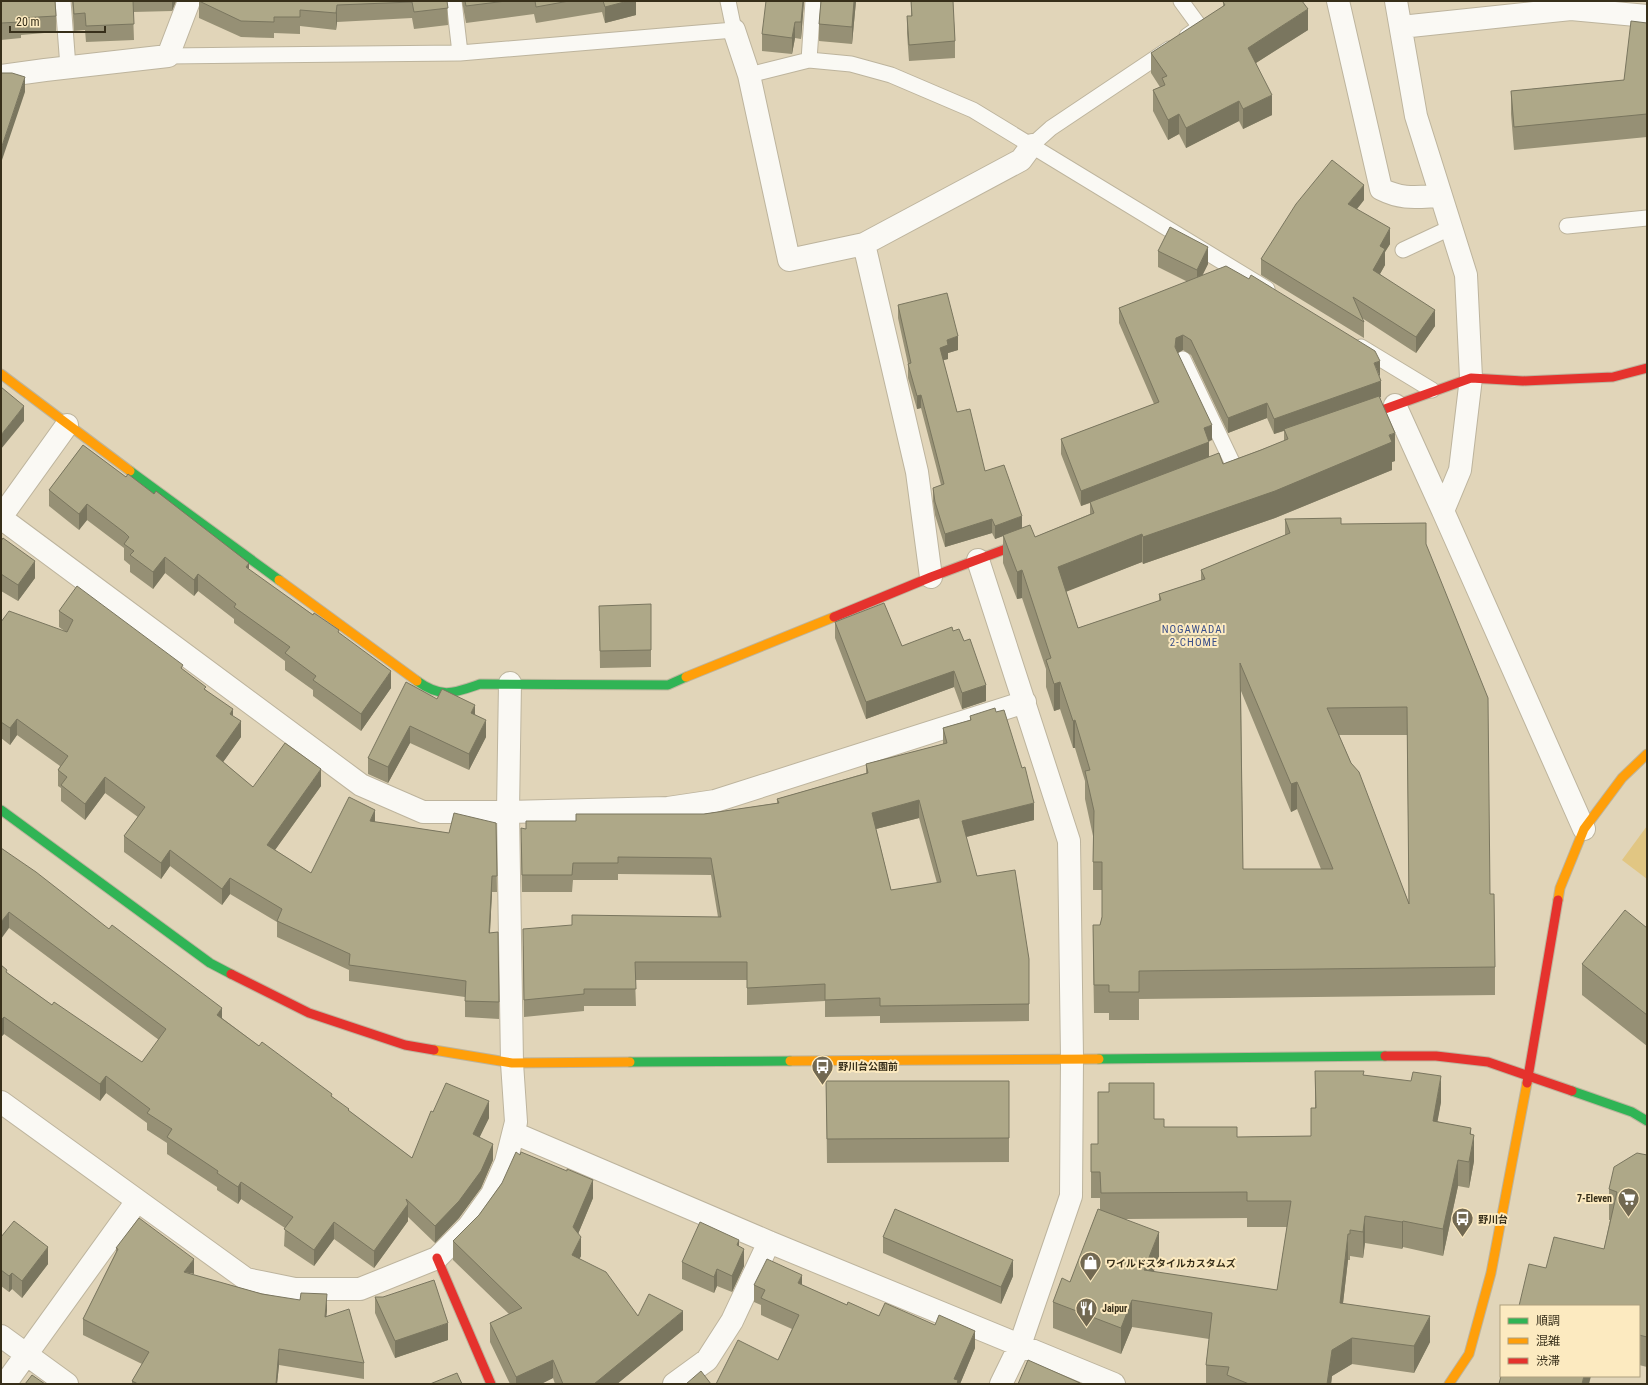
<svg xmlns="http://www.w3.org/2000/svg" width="1648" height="1385" font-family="'Roboto Condensed','Noto Sans JP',sans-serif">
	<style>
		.green { fill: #e1c683 }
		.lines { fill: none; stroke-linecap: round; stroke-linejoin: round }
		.lane-casing { stroke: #bdb49d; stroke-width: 17 }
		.street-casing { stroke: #bdb49d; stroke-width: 24 }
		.fast-casing { stroke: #bdb49d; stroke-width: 11 }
		.slow-casing { stroke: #bdb49d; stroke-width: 11 }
		.jam-casing { stroke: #bdb49d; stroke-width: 11 }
		.lane { stroke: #faf9f4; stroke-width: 15 }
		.street { stroke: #faf9f4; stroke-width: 22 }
		.fast { stroke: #30b455; stroke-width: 9 }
		.slow { stroke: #ff9f0a; stroke-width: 9 }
		.jam { stroke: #e5322d; stroke-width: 9 }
		.wall { fill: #969075; fill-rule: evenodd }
		.shaded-wall { fill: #7a765f }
		.building { fill: #aea888; stroke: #7a765f; fill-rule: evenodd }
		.labels { text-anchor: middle; stroke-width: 4; stroke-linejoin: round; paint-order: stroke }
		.poi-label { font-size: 10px; font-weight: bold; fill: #372f1a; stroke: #fceac0; text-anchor: start }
		.neighbourhood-label { font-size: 11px; letter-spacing: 1px; fill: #3a4f89; stroke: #fceac0 }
	</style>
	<rect width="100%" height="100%" fill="#e1d5b9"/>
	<path class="green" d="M1647 826V879L1622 860Z"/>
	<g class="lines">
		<defs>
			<path id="lane" d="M63 1 68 67
				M454 1 460 53
				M1181 1 1200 27 1187 36
				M168 56 460 53 734 30 728 1
				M809 60 813 1
				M749 75 809 60 851 64 891 75 973 110 1267 289
				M1032 145 1051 128 1169 49
				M1567 226 1647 218
				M1403 250 1450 228
				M1361 347 1432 390
				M1183 359 1232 462"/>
			<path id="street" d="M1338 1 1381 189C1403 200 1416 197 1440 196
				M1396 1 1416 116 1466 275 1471 378 1460 470 1443 511 1584 829
				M1401 27 1571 9 1647 16
				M734 30 749 75 789 260 864 244 1021 160 1032 145
				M1 76 45 70 168 56 189 1
				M864 244 917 472 931 577
				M1395 405 1443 511
				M1 517 67 425
				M1 518 361 785 423 812H508L668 808 715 801 1025 702
				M978 560 1069 841 1072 1058 1071 1196 1020 1345 1001 1384
				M1 1102 246 1279 295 1289H360L437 1258 469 1226 492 1194 506 1162 516 1122 512 1063 508 812 510 683
				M514 1133 769 1242 1114 1384
				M1 1336 67 1384
				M5 1384 137 1201
				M674 1384 707 1360 732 1321 769 1242"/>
			<path id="fast" d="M130 471 279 580
				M417 681C442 699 454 693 480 684L668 685 686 677
				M1 810 210 963 231 974
				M1099 1059 1385 1056
				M630 1062 790 1061
				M1572 1091 1632 1112 1647 1121"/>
			<path id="slow" d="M1 374 130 471
				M279 580 417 681
				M686 677 834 617
				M1558 900 1560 888 1584 829 1622 778 1647 754
				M434 1050 512 1063 630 1062
				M790 1061 1099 1059
				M1449 1384 1469 1354 1491 1273 1527 1083"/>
			<path id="jam" d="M1357 419 1471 378 1523 381 1613 377 1647 368
				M834 617 931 577 1030 540
				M231 974 309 1013 405 1045 434 1050
				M1385 1056H1436L1488 1062 1572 1091
				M1527 1083 1558 900
				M437 1258 491 1384"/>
		</defs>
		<use href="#lane" class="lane-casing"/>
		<use href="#street" class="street-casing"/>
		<use href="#fast" class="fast-casing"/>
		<use href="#slow" class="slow-casing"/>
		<use href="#jam" class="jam-casing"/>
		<use href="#lane" class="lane"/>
		<use href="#street" class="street"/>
		<use href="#fast" class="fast"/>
		<use href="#slow" class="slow"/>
		<use href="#jam" class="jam"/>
	</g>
	<path class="wall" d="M1 1 56 16V32L21 35V38L1 40Z
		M72 1H176L172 11 133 12 134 40 86 42 85 30 74 31Z
		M199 1H447L448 25 414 29 412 18 337 22 336 30 300 26V34L274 33V38L241 37 199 18Z
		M462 1H636V15L605 23 602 12 536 23 534 14 466 23Z
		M804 1 801 39 795 38 792 54 762 51V34Z
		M856 1 852 44 819 41V24Z
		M911 1H953L955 41V58L909 61 907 33V16H911Z
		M1223 2 1308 30 1256 63 1272 115 1243 129 1239 121 1186 148 1179 134 1168 140 1153 111V90L1160 87 1151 73V53L1223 7Z
		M1647 23V137L1514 150 1511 114V91L1624 80Z
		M1364 200 1357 209 1390 244 1385 252V265L1380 274 1435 326 1416 353 1362 318 1364 322V338L1261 275V259Z
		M1158 251 1208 264 1202 276 1379 377 1381 397H1380L1395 461 1392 462V470L1275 518 1143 564 1142 562 1066 591 1078 628 1159 601V594L1201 580V570L1285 535V519L1341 524 1426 544 1490 894 1495 967V995L1139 999V1020H1109V1013H1094L1093 952V925H1100L1102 917V890H1093V836L1085 799V781L1075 748H1073L1060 709 1054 711 1046 687V669L1022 598 1017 599 1003 563V536L995 539 992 533 945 547 935 515 933 501V488L941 485 921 408 917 409 908 378V364L898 318V305L958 350 948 353V359L943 360 957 412 985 471 1022 528 1035 537 1090 514V503L1081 506 1061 454V439L1154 404 1119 323V308L1188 282 1158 267ZM1183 350 1191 355 1228 433 1267 418 1274 434 1284 431V441L1223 464 1209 456V441L1212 440 1177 353ZM1241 691 1291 812 1297 809 1321 869H1243ZM1339 735H1407L1409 903 1351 763Z
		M83 445 249 570 339 633 391 688 361 731 313 696V690L285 670V661L234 623V619L198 591 194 596 165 573 153 589 130 572V565L124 560V548L87 520 79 530 49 506V490Z
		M1 541 35 578 18 601 1 591Z
		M599 606 651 650V667L600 668Z
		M59 611 183 670 206 690 233 716 241 737 223 762 253 787 321 786 275 850 311 873 375 822 449 833 496 823 497 892H492L490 933 499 1002V1019L465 1017V997L349 981V970L277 937V922L230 894 222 905 170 866 161 879 124 852V836L138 817 105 793 85 820 61 801V788L58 786V770L60 766 17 735 10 745 1 738V622L66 632 59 627Z
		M835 622 902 646 953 631 986 701 962 709 954 687 866 719 835 638Z
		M437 699 475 714 486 737 469 770 410 743 388 783 368 774V758Z
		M970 716 1034 820 966 837 977 876 1029 959V1021L880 1023V1016L825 1017V1001L747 1005V980H635L636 1006H584V1011L524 1017 523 946 718 917 711 875 618 874V880H573L572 892H522L521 845 526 829 576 821 704 814 777 803V799L866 773V764L943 744V728L970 720ZM919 818 937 883 891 890 876 829Z
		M1 848 222 1018 259 1046 332 1097 349 1111 412 1158 433 1112 489 1118 479 1137 493 1160 481 1188 459 1218 435 1243 408 1217V1221L374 1268 334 1239 314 1266 284 1246 285 1228 241 1199 238 1204 217 1190V1187L167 1154V1143L147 1130V1123L106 1093 100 1101 4 1034 1 1037V965L7 973 52 1005 142 1062 159 1040 9 928Z
		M1647 928V1046L1582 995V964Z
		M1315 1071 1364 1075 1441 1102 1437 1121 1471 1134 1474 1161 1469 1188 1458 1186 1443 1256 1403 1247 1402 1249 1365 1243 1363 1258 1350 1256V1260H1348L1343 1303 1430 1342 1414 1373 1352 1364 1332 1376 1331 1384H1206V1365L1209 1339 1132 1327 1121 1354 1053 1328V1302L1070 1282 1100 1209V1198H1091V1144H1098L1154 1119 1164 1127 1237 1137 1311 1136 1315 1108ZM1247 1218V1227H1287L1277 1290 1153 1272 1159 1258 1126 1219Z
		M826 1081H1009V1162L827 1163Z
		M1647 1155V1367L1639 1365V1306L1604 1249 1610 1220H1609V1189Z
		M502 1183 593 1198 578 1234 581 1256 579 1259 638 1316 683 1330 617 1384H555L553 1378 541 1384H510L490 1342V1323L509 1314 453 1260V1241L479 1215Z
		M1 1237 48 1264 22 1298 12 1289 9 1292 1 1286Z
		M883 1237 1013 1276 1001 1304 883 1253Z
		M739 1247 744 1266 732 1292 717 1286 714 1293 682 1279V1262Z
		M116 1248 194 1275 262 1294 327 1310 326 1316 364 1363V1379L279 1365 277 1384H132V1381L142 1364 83 1335V1319L116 1252Z
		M754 1285H802L847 1305 975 1348 960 1384H716L778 1360 792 1329 761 1315V1305L754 1302Z
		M375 1297 448 1340 395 1358 375 1313Z"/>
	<path class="shaded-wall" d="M172 1H176L172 11Z
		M628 1H636V15L605 23V7Z
		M803 1H804L801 39V22Z
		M854 1H856L852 44V27Z
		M337 5V22L336 30V13Z
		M1308 9V30L1248 68V48Z
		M795 22V38L792 54V38Z
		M25 77V92L1 163V149Z
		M1272 95V115L1243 129V109Z
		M1239 101V121L1186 148V128Z
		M1179 114V134L1168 140V120Z
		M1364 185V200L1348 220V204Z
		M1390 228V244L1385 252V265L1373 286V270L1380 246Z
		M1208 247V264L1197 286V270Z
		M1435 310V326L1416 353V337Z
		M1183 335V350L1176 354 1175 347 1176 338Z
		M958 336V350L948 353V359L940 361V348L947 340Z
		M1380 361V377L1374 363Z
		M1381 381V397L1274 434V419Z
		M921 395V408L917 409V396Z
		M1267 403V418L1228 433V418Z
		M24 406V421L1 449V435Z
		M1212 425V440L1204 443V428Z
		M1395 433V461L1392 462V470L1275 518 1143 564V537Z
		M1209 442V457L1081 506V491Z
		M87 504V520L79 530V514Z
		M1022 516V529L995 539V526Z
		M992 519V533L945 547V534Z
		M1142 534V562L1058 595V567Z
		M165 557V573L153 589V572Z
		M35 561V578L18 601V585Z
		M249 563V579L246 567Z
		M1022 570V598L1017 599V572Z
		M198 574V591L194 596V580Z
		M391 671V688L361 731V714Z
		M954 671V687L866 719V702Z
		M1060 682V709L1054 711V684Z
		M986 685V701L962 709V693Z
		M475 705V722L471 713Z
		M233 709V725L230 714Z
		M17 719V735L10 745V728Z
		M486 720V737L469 770V754Z
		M1075 720V748H1073V721Z
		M241 721V737L216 772V756Z
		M410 726V743L388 783V767Z
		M321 769V786L267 861V845Z
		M105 777V793L85 820V804Z
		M1297 782V809L1291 812V784Z
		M919 800V818L872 830V813Z
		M1034 803V820L962 838V821Z
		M375 810V827L370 821Z
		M170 850V866L161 879V863Z
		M492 876V892L489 949V933Z
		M230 878V894L222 905V889Z
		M9 912V928L1 939V922Z
		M222 1008V1024L217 1015Z
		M4 1017V1034L1 1037V1020Z
		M106 1076V1093L100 1101V1084Z
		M1441 1076V1102L1433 1147V1121Z
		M489 1101V1118L473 1151V1134Z
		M1471 1128V1153L1474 1135V1161L1469 1188 1470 1134Z
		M493 1144V1160L481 1188 459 1218 435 1243V1226Z
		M1458 1160V1186L1443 1256V1229Z
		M593 1180V1198L573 1246V1227Z
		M241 1182V1199L238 1204V1187Z
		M408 1204V1221L374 1268V1251Z
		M1365 1216V1243L1363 1258V1232Z
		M1403 1221V1247L1402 1249V1222Z
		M334 1222V1239L314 1266V1250Z
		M1159 1232V1258L1144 1297V1270Z
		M1348 1234V1260L1340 1329V1303Z
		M581 1237V1256L572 1274V1255Z
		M739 1240V1256L737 1245Z
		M48 1247V1264L22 1298V1281Z
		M744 1249V1266L732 1292V1276Z
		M194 1259V1274L184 1272Z
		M1013 1260V1276L1001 1304V1287Z
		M717 1269V1286L714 1293V1277Z
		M12 1273V1289L9 1292V1276Z
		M802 1275V1293L798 1283Z
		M327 1294V1310L325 1333V1317Z
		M1132 1300V1327L1121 1354V1328Z
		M683 1311V1330L617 1384H594Z
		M1430 1316V1342L1414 1373V1346Z
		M448 1323V1340L395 1358V1341Z
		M975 1331V1348L960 1384H954V1379Z
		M1352 1338V1364L1332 1376 1331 1384H1327L1332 1350Z
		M279 1349V1365L277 1384H276Z
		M553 1360V1378L541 1384H516V1377Z
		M1584 1376H1591L1589 1384H1582Z"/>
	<path class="building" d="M1 1H55L56 16 21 18V22L1 23Z
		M73 1H133L134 24 86 26 85 13 74 14Z
		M199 1H447L448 8 414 12 412 2 337 5 336 13 300 10V17H274V22L241 21Z
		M465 1H506L466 6Z
		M535 1H569L536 7Z
		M603 1H628L605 7Z
		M766 1H803L801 22H795L792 38 762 34Z
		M821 1H854L852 27 819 24Z
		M911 1H953L955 41 909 45 907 16H912Z
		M1225 1H1302L1308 9 1248 48 1272 95 1243 109 1239 101 1186 128 1179 114 1168 120 1153 90 1165 85 1162 78 1167 76 1151 53 1225 5 1223 2Z
		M1631 21 1647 23V114L1514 127 1511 91 1624 80Z
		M1 73H12L25 77 1 149Z
		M1332 160 1364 185 1348 204 1390 228 1380 246 1385 249 1373 270 1435 310 1416 337 1353 297 1364 322 1261 259 1296 204Z
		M1170 227 1208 247 1197 270 1158 251Z
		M1226 266 1249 279 1251 275 1375 351 1380 361 1374 363 1381 381 1274 419 1267 403 1228 418 1191 340 1183 335 1176 338 1175 347 1212 425 1204 428 1209 442 1081 491 1061 439 1159 402 1119 308Z
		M947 293 958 336 947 340 948 345 940 348 957 412 970 409 985 471 1004 465 1022 516 995 526 992 519 945 534 935 502 933 488 944 484 921 395 917 396 908 364 911 363 898 305Z
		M1 387 24 406 1 435Z
		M1379 396 1395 433 1389 435 1392 442 1275 491 1143 537 1142 534 1058 567 1078 628 1161 600 1159 594 1205 579 1201 570 1290 533 1285 519 1341 518V524L1426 523V544L1488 698 1490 894H1494L1495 967 1139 971V992H1109V985H1094L1093 925H1100L1102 917V862H1093L1094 811 1085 771 1090 770 1075 720 1073 721 1060 682 1054 684 1046 660 1051 658 1022 570 1017 572 1003 535 1030 525 1035 537 1094 513 1090 502 1219 453 1223 464 1261 450 1288 439 1284 429ZM1240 663 1291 784 1297 782 1333 869H1243ZM1407 707 1409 904 1359 772 1351 763 1327 708Z
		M83 445 126 477 128 474 154 494 156 491 249 563 246 567 313 615 314 613 339 630 338 632 391 671 361 714 313 680 316 676 285 653 290 647 234 607 236 604 198 574 194 580 165 557 153 572 130 555 134 551 124 544 129 537 125 533 87 504 79 514 49 490Z
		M3 538 35 561 18 585 1 574V541Z
		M77 586 183 665 181 668 206 687 204 689 233 709 230 714 241 721 216 756 253 787 285 743 321 769 267 845 311 873 349 797 375 810 370 821 449 833 454 813 496 823 497 876H492L489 933 498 932 499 1002 465 1001 466 981 349 965 350 954 277 921 282 909 230 878 222 889 170 850 161 863 124 836 145 807 105 777 85 804 61 785 67 777 58 770 68 756 17 719 10 728 1 722V622L9 611 67 632 73 620 59 611Z
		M884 603 902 646 952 627 953 631 959 629 964 641 970 639 986 685 962 693 954 671 866 702 835 622Z
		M651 604V650L600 651 599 606Z
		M406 682 437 699 442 689 475 705 471 713 486 720 469 754 410 726 388 767 368 758Z
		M995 708 996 712 1004 710 1022 768 1025 767 1034 803 962 821 977 876 1015 870 1029 959V1004L880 1006V998L825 1000V984L747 988V962H635L636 989H584V994L524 1000 523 929 572 925V915L721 917 711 858 618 857V863H573L572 875H522L521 828 526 829V821H576V814H704L779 803 777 799 868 773 866 764 947 743 943 728 971 720 970 716ZM919 800 941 882 891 890 872 813Z
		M1 848 36 872 109 929 112 925 222 1008 217 1015 259 1046 262 1042 332 1094 331 1096 349 1109 348 1110 412 1158 431 1111 433 1112 446 1083 489 1101 473 1134 493 1144 481 1171 459 1201 435 1226 406 1199 408 1204 374 1251 334 1222 314 1250 284 1229 293 1217 241 1182 238 1187 217 1173 218 1171 167 1137 172 1129 147 1113 150 1109 106 1076 100 1084 4 1017 1 1020V965L7 970 6 972 52 1005 54 1002 142 1062 166 1029 9 912 1 922Z
		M1625 910 1647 928V1015L1582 964Z
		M1315 1071H1364L1363 1075 1411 1081 1413 1072 1441 1076 1433 1121 1471 1128 1470 1134 1474 1135 1469 1162 1458 1160 1443 1229 1403 1221 1402 1222 1365 1216 1363 1232 1350 1230V1234H1348L1340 1303 1430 1316 1414 1346 1352 1338 1332 1350 1327 1384H1249L1227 1375 1229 1367 1206 1365 1212 1313 1132 1300 1121 1328 1053 1302 1062 1278 1070 1282 1098 1209 1159 1232 1144 1270 1277 1290 1291 1201H1247V1192L1101 1193 1100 1172H1091V1144H1098V1092H1109V1083H1154V1119H1164V1127H1237V1137L1311 1136V1108H1316Z
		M826 1081H1009V1138L827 1139Z
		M516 1152 520 1155 521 1152 567 1171V1169L593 1180 573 1227 581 1237 572 1255 606 1272 638 1316 649 1294 683 1311 594 1384H563L553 1360 516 1377 490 1323 522 1308 453 1241 479 1215 502 1183Z
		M1637 1153 1647 1155V1337L1639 1335V1306H1519L1529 1264 1546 1268 1554 1237 1604 1249 1617 1192 1609 1189 1614 1167Z
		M895 1209 1013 1260 1001 1287 883 1237Z
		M139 1218 194 1259 184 1272 262 1294 300 1300 301 1293 327 1294 325 1317 349 1309 364 1363 279 1349 276 1384H138L132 1381 149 1352 83 1319 118 1249 116 1248Z
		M14 1221 48 1247 22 1281 12 1273 9 1276 1 1270V1237Z
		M700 1222 739 1240 737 1245 744 1249 732 1276 717 1269 714 1277 682 1262Z
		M767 1259 802 1275 798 1283 847 1305 848 1302 879 1316 885 1303 935 1325 939 1315 975 1331 954 1379 958 1380 957 1384H716L738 1340 778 1360 799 1315 761 1298 765 1290 754 1285Z
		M434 1280 448 1323 395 1341 375 1297H383Z
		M1028 1360 1080 1383V1384H1018Z
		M701 1371 711 1384H686Z
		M457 1373 462 1384H430Z
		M32 1375 45 1384H25Z
		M1501 1376H1584L1582 1384H1499Z"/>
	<defs>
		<symbol id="bus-pin" viewBox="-11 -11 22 30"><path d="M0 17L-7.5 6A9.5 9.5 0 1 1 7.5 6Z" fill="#726952" stroke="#fceac0"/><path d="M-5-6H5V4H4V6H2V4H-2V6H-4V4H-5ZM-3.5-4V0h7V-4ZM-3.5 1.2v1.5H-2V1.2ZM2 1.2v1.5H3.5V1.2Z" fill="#fff"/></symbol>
		<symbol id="supermarket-pin" viewBox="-11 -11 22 30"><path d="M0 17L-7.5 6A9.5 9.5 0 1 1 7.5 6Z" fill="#726952" stroke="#fceac0"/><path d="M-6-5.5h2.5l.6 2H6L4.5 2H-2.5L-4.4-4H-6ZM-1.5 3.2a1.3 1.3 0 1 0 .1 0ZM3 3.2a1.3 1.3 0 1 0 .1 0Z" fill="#fff"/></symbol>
		<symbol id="shop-pin" viewBox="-11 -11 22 30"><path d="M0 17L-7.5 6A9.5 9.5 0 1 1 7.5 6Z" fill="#726952" stroke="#fceac0"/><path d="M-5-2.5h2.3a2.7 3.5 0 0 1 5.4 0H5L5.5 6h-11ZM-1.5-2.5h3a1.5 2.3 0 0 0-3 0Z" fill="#fff"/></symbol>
		<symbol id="restaurant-pin" viewBox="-11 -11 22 30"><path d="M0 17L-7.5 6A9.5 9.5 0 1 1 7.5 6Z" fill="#726952" stroke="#fceac0"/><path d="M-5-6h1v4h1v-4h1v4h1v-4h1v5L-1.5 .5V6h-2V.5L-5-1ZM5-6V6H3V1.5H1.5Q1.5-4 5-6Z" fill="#fff"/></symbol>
	</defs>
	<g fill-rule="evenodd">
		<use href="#bus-pin" x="810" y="1054" width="25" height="34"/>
		<use href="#supermarket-pin" x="1616" y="1186" width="25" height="34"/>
		<use href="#bus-pin" x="1450" y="1206" width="25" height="34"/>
		<use href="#shop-pin" x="1078" y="1250" width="25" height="34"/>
		<use href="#restaurant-pin" x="1074" y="1296" width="25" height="34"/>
	</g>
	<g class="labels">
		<g class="poi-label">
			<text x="838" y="1070">野川台公園前</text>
			<text x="1612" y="1202" text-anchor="end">7-Eleven</text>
			<text x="1478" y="1223">野川台</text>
			<text x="1106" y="1267">ワイルドスタイルカスタムズ</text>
			<text x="1102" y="1312">Jaipur</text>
		</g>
		<g class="neighbourhood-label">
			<text x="1194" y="633">NOGAWADAI<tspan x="1194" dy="13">2-CHOME</tspan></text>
		</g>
	</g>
	<rect width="1648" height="1385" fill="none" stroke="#372f1a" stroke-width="4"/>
	<rect x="1500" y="1305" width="140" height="72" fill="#fceac0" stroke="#ad9f7e"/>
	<rect x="1508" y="1318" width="20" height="6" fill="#30b455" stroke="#ad9f7e"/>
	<text x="1536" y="1325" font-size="12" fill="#372f1a">順調</text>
	<rect x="1508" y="1338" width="20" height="6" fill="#ff9f0a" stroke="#ad9f7e"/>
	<text x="1536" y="1345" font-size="12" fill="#372f1a">混雑</text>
	<rect x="1508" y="1358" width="20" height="6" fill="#e5322d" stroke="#ad9f7e"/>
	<text x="1536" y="1365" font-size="12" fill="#372f1a">渋滞</text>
	<path d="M10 26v6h95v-6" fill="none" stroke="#372f1a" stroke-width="2"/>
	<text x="16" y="26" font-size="12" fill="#372f1a" stroke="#fceac0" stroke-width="3" paint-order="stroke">20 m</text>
</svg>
